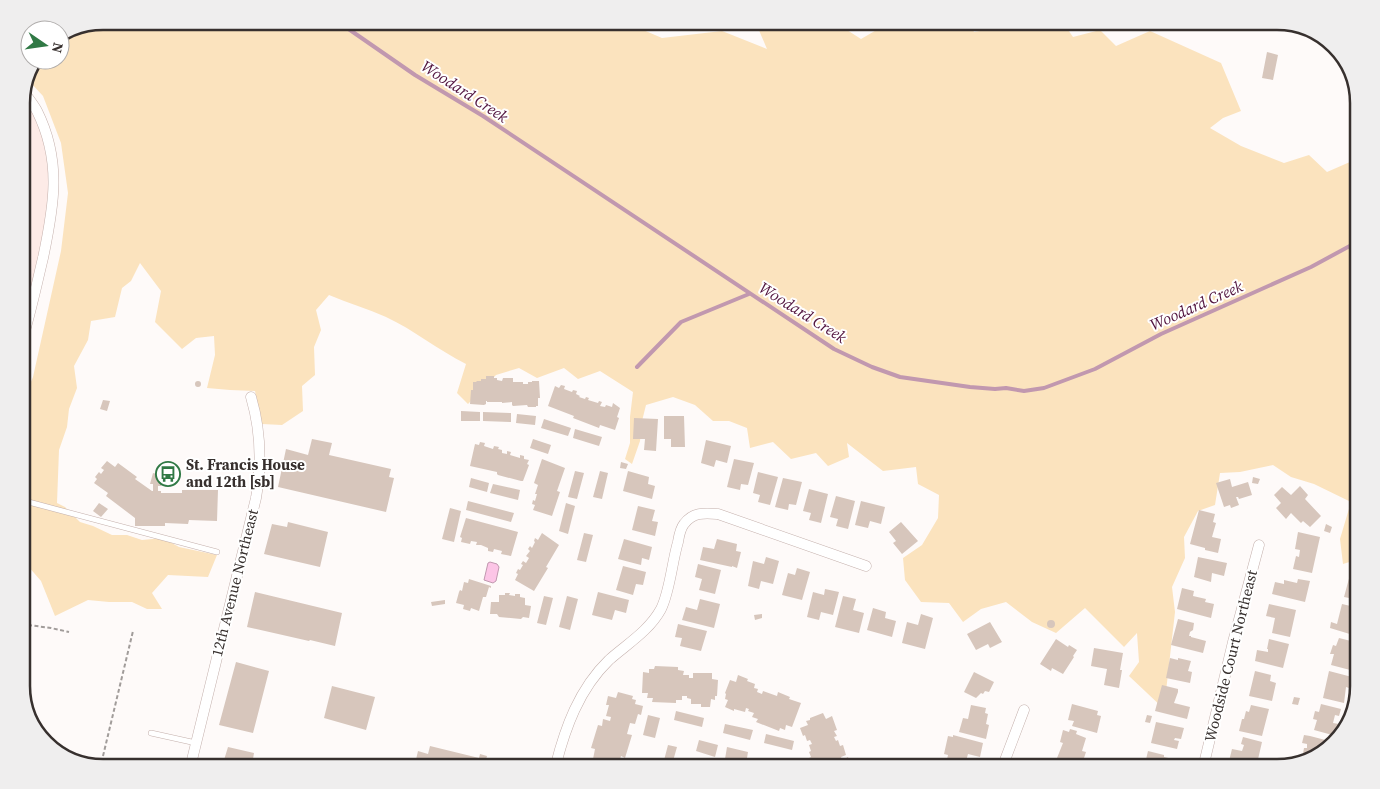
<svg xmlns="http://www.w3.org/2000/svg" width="1380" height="789" font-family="'Source Serif 4',serif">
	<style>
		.built { fill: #fdebe7 }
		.green { fill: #fbe3be }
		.water { fill: #fcc5e6; stroke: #c198af }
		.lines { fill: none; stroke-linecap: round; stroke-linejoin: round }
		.stream { stroke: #c198af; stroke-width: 4 }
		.building { fill: #d7c6bc }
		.service-casing { stroke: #c4b0ac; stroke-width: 6 }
		.minor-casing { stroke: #c4b0ac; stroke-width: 11 }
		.path { stroke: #a19c9a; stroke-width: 2; stroke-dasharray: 4 2.5; stroke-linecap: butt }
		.service { stroke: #fff; stroke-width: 5 }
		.minor { stroke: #fff; stroke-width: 10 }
		.labels { text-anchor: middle; stroke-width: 4; stroke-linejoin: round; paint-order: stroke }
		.poi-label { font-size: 15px; font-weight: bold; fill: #37302e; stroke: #fff; text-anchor: start }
		.street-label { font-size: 15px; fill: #37302e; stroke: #fff }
		.water-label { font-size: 16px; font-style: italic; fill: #50123d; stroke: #fff }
		.rim { fill: none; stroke: #37302e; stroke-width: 2.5 }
	</style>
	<rect width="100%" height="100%" fill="#fefaf9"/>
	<path class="built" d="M24 92 37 110 54 190 21 344V98Z"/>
	<path class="green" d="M103 21H630L634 26 662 38 722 31 767 49 755 21H833L861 39 892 21H929L932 25 942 21H969L974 32 1015 25 1027 21H1062L1073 37 1100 30 1116 46 1150 31 1221 63 1241 111 1223 118 1210 128 1241 146 1284 163 1309 155 1327 172 1359 158V559L1343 564 1340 539 1351 502 1314 484 1291 477 1273 465 1240 472 1220 473 1215 505 1198 511 1184 537 1185 558 1172 587 1175 612 1164 709 1129 676 1139 662 1137 633 1124 647 1085 608 1056 633 1032 622 1006 602 981 609 963 622 949 603 921 602 905 580 903 558 922 545 938 518 939 495 918 484 916 467 883 471 847 443 849 457 828 466 816 453 791 459 773 442 750 448 747 428 729 421H713L695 405 673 397 646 405 642 421 640 441 632 464 625 459 630 443V417L633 392 600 371 578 379 564 368 537 378 519 368 496 375 468 404 457 393 466 364C438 350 414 330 386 317 368 309 348 303 329 295L316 310 321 330 314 347 315 375 302 386 303 411 282 425 262 424 255 391 230 390 207 388 215 355 214 336 196 338 182 349 155 322 161 291 140 263 131 281 122 288 115 317 91 321 88 340 74 366 77 388 69 409 67 427 59 450 57 503 65 507 80 522 93 526 112 535H127L142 540 163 538 179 547 217 555 208 577 168 575 152 593 162 609H147L132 602H109L88 600 55 616 41 581 21 558V405L33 377 61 251 68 193 61 143 43 96 29 81 39 60H60V39Z"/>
	<path class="water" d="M490 562 497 564 499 567 496 581 493 583 484 580 488 563Z"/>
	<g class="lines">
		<path class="stream" d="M337 21 415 75 483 116 834 349 872 367 900 377 970 387 995 389 1006 388 1024 391 1044 388 1095 369 1161 334 1311 267 1359 241
			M637 367 681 322 749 294"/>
	</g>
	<path class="building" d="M1267 52 1278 55 1273 80 1262 78Z
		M486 376H494V378H497V380L502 381 503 378H513V382H523V384H528V382H532V381H539L540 398H538V406H536V407H528L527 405 513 406 512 405V402L502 403V402H487V401H486V404L484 405 470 404 471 390H473V382H476L477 381H481V379H486Z
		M195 384a3 3 0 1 1 6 0a3 3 0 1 1-6 0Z
		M561 385 565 386 564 389 572 392 573 390 577 391 576 394 580 396 579 397 585 399 586 397 589 398 588 400 598 403 599 401 602 402 600 406 605 407 606 405 612 407 613 403 620 408 617 417 619 418 615 430 600 425 599 428 573 418 574 416 548 406 555 386 559 388Z
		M103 400 110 401 107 411 100 409Z
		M461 411 480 412V421H461Z
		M483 412 511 413V422L483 421Z
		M517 414 536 416 535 425 516 423Z
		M664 416H684L685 447H671V439H664Z
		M634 418 658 419 656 451 644 450 645 439H633Z
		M544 419 571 428 568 436 541 428Z
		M575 429 602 437 599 446 573 438Z
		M312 439 332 443 329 455 391 469 389 477 394 478 386 512 278 487 286 449 308 455Z
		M533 439 551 445 548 454 530 448Z
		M706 440 731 446 727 463 716 460 714 467 701 463Z
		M480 442 485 443 484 446 493 449 494 446 499 447 498 449 502 450V453L507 454V451L511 452 510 455 520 458V455L524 456V459L529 460 527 464 529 465 523 481H521L498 475 497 474V472L470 466 475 444 479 445Z
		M542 459 565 468 557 491 560 492 552 516 533 510 535 505 532 504 533 500 535 501 537 494H535L538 485 534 483Z
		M734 459 754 463 748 485 741 484 740 490 727 487Z
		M107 461 115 467 118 463 137 477 135 479 152 491H153V484H150L153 473 164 476 161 486H158V491H161V493H182V490H218L217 521 189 520 188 524 165 523V526H135V518L106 496 108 493 94 483 97 479 95 477 99 472 101 474 104 470 101 468Z
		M621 462 628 464 626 469 620 468Z
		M575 471 584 473 577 499 568 497Z
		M600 471 608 473 602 499 593 497Z
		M628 471 649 477 648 484 655 486 652 499 623 491Z
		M758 472 778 477 770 505 758 502 760 495 753 493Z
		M1253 477 1260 479 1258 484 1252 483Z
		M471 478 489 483 487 492 469 487Z
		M783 478 802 482 796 505 789 504 788 510 775 507Z
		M1230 479 1232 487 1248 482 1252 495 1239 499 1238 497H1236L1239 505 1231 508 1230 505 1224 507 1216 483Z
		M493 484 520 490 518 500 490 493Z
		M1300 486 1308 495 1305 499 1321 516 1310 527 1303 521 1301 523 1291 513 1286 519 1276 508 1281 503 1274 495 1282 487 1291 495Z
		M809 489 828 494 821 523 809 520 811 513 803 511Z
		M836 496 855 501 848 529 836 526 838 519 830 517Z
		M468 501 514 513 511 522 466 510Z
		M861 501 885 507 881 524 870 521 868 528 855 525Z
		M99 503 108 509 101 517 93 511Z
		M566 503 575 506 568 534 559 531Z
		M638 506 655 510 652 521 658 522 655 536 632 530Z
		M450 508 461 511 454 542 442 539Z
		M1199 510 1215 514 1213 522 1216 523 1212 537 1221 539 1218 553 1205 550V548L1190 544Z
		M466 518 518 532 511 556 501 554 502 551 494 549 493 552 488 551V548L481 545H476L477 542 471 541 470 544 461 542 462 538 460 537Z
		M288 522 328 532 320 567 264 554 272 524 287 527Z
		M901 522 918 541 902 554 893 543 896 541 889 532Z
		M1326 524 1332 527 1330 533 1324 531Z
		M1298 532 1320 537 1312 573 1293 569 1296 556 1299 557 1300 550 1295 549Z
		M542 533 559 545 546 567 548 568 534 591 515 580 518 574 516 573 518 569 520 570 523 565 521 564 523 561 526 563 529 558 526 556 530 551 528 549 530 546 532 548 535 542 534 541 535 538 538 540Z
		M584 533 593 535 586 562 577 560Z
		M624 539 652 547 649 560 642 558 641 565 618 559Z
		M717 539 737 544 736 551 741 552 737 568 732 566V567L700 560 703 547 714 549Z
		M766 557 779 561 773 584 761 581 759 589 748 586 753 561 764 564Z
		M1198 557 1227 563 1224 576 1212 573 1211 582 1194 577Z
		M698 564 721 570 715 594 699 590 702 579 695 577Z
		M623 566 646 572 643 585 636 584 633 595 616 590Z
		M797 568 810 572 802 600 782 595 788 573 795 575Z
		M1351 571 1359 573V600L1344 597Z
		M469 579 491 586V588L489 587 486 597H483L479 611 471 608 470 611 463 609 464 605 456 603 459 592 460 590 462 591 464 582 468 583Z
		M1298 579 1310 581 1305 602 1272 594 1275 582 1284 584V580L1297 583Z
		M1182 588 1194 591 1193 596 1206 599 1205 602 1214 604 1211 618 1177 609Z
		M825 589 839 592 833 615 821 612 819 620 807 617 813 592 824 595Z
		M255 592 342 613 335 646 310 640 309 641 247 627Z
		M598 592 629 600 626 613 615 610 612 620 592 615Z
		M505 593H510L509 595 515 596V594H520V597L525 598V605L531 606 529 618 523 617 521 619 499 617 497 614H490L491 602H499V595H505Z
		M544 596 553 598 546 625 537 623Z
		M567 596 578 599 570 630 559 627Z
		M843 596 856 599 853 610 864 613 859 633 835 627Z
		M700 599 720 604 714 628 682 620 686 607 697 610Z
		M445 600V604L432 606 431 602Z
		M1269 604 1296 610 1290 637 1272 633 1275 618 1266 616Z
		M1342 604 1359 608V621L1357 620 1353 635 1330 628 1331 622 1337 624Z
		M873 608 886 612 885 618 896 621 892 637 867 630Z
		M762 614V618L755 620 754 615Z
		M921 614 933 618 925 649 902 643 907 622 918 625Z
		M1178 619 1194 623 1193 630 1190 632 1189 636H1191V637L1206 641 1203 653 1171 645Z
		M1047 624a4 4 0 1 1 8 0a4 4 0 1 1-8 0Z
		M990 622 1002 642 990 648 988 644 976 650 967 634Z
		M678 624 707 631 701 651 680 646 682 638 675 637Z
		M1339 638 1359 643 1356 651 1353 650 1351 657 1357 658 1354 671 1331 665 1334 654H1330L1333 645 1336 646Z
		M1056 639 1068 647 1069 645 1077 650 1073 656 1074 657 1063 674 1052 668 1051 671 1040 664Z
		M1269 639 1289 644 1283 668 1255 661 1257 650 1268 652V649H1267Z
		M1094 648 1123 653 1120 670H1122L1119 688 1104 685 1107 669 1091 666Z
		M1170 658 1178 660V658L1191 661 1188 671 1192 672 1190 683 1166 678Z
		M236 662 269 671 253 733 219 725Z
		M655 666 678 667V670L684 671 683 675H689V678H693V673H712V679L718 680 717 696H715V700L711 699 710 707H701V704H691V699L687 698V696H682V700H676V703L652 702 653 698H647L648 693H642L643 672 649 673V669H654Z
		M1255 671 1271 675 1270 681 1276 683 1272 701 1249 696Z
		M1329 671 1352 677 1349 688 1346 687 1344 703 1323 698Z
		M974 672 994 682 989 692 985 691 983 694 981 693 976 698 964 692Z
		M738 675 748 679 747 681 755 684 754 688 758 689 757 692 762 694 763 691 777 696 778 692 790 697 789 699 801 703 792 727 786 725 785 730 780 728 779 731 756 722 758 719 752 717 754 713 748 711 749 709 746 708 745 712 734 709V711L725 707 728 700 725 699 726 694 725 693 730 680 736 682Z
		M1162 685 1178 689V692L1174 703 1190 707 1187 719 1155 711Z
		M332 686 375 697 366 730 324 718Z
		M618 692 633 696 632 699 636 700 635 704 643 706 641 715 638 714 635 724 630 723 627 734 632 735 625 758 621 756 619 764 613 762 612 765 620 768H585L588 758 593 759 595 749 591 748 598 725 602 726 603 719 610 721 611 717 606 716 609 705H606L608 696 616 698Z
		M1294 697 1300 698 1298 705 1292 704Z
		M1072 704 1098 711 1097 715 1101 716 1097 733 1072 726 1074 721 1068 720Z
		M1321 704 1341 709 1339 716 1335 715 1333 723 1339 724 1336 736 1314 730 1317 720 1313 719 1315 711 1319 712Z
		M971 705 986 708 985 713 988 714 986 724 989 725 986 739 959 732 963 718 968 719Z
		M1251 705 1269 709 1262 736 1239 731 1242 719H1244L1246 711 1249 712Z
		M676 711 704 718 702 727 674 720Z
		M823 713 826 719 832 716 837 730 834 731 837 736 834 737 836 741 838 740 840 746 843 745 846 755 841 757 842 760 848 757 851 765 848 766 849 768H816L815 764 812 766 809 758 811 757 809 752 811 751 809 745 812 744 810 740 807 741 805 735 803 736 800 728 808 725 806 721 810 720V718Z
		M648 715 660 718 655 738 643 735Z
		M1147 715 1152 716 1150 723 1145 722Z
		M1156 722 1184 728 1181 739 1175 738 1174 740 1179 741 1177 749 1151 743Z
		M725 724 753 730 750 740 723 733Z
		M1070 729 1077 731 1076 734 1086 738 1082 751 1086 752 1083 761 1079 760 1078 764 1057 758 1063 743 1060 742 1063 730 1069 732Z
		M766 734 794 741 792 750 764 743Z
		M953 735 983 743 980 757 968 754 964 768 946 764 948 755 944 754 948 736 953 737Z
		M1304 735 1310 736 1333 742 1318 757 1306 760 1302 759 1304 748H1307V744L1302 743Z
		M1243 737 1262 742 1256 768 1239 766 1240 763 1229 761 1232 749 1242 751 1244 745 1241 744Z
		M699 740 718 745 715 757 696 751Z
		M668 745 677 747 671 768H662Z
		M430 746 479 758 480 754 487 756 486 760 497 763 495 768H414L418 751 428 754Z
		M228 747 254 753 253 759 261 761 259 768H208L209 764 213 765 215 758 224 760Z
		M727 747 748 752 746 764 725 759Z
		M1148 751 1164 755V757L1173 759 1172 768H1144Z
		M1116 760 1121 762 1120 768 1114 766Z
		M1036 761 1051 765 1050 768H1034Z"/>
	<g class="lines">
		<defs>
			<path id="service" d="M21 500 217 552
				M151 733 196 743"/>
			<path id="minor" d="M21 344C30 316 36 287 43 258 54 206 62 161 37 111 34 105 28 98 24 92
				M190 768 256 498C262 463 261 431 251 397
				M555 768C565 728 579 689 609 660 627 644 649 631 661 609 670 591 672 562 678 542 679 536 680 529 684 524 693 512 704 513 718 514L866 566
				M1002 768 1024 710
				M1203 768 1233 642 1259 545"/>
		</defs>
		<use href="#service" class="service-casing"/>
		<use href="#minor" class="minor-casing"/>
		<path class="path" d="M28 625 51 628 69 632
			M103 756 133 631"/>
		<use href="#service" class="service"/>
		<use href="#minor" class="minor"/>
	</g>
	<defs>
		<symbol id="bus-ring" viewBox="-11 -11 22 22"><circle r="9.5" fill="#fff" stroke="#307945" stroke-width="1.5"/><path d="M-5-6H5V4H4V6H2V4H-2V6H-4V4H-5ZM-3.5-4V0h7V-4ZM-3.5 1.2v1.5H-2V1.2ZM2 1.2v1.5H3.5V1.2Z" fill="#307945"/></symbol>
	</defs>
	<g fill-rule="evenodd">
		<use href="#bus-ring" x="154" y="460" width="28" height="28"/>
	</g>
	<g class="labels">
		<g class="poi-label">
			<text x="186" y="470">St. Francis House<tspan x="186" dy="17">and 12th [sb]</tspan></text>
		</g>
		<g class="street-label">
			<text transform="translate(235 583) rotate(-76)" y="5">12th Avenue Northeast</text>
			<text transform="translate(1231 656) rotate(-76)" y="5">Woodside Court Northeast</text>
		</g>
		<g class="water-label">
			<text transform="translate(465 91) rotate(33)" y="6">Woodard Creek</text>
			<text transform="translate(1196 305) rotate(-24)" y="6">Woodard Creek</text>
			<text transform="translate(803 312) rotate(32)" y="6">Woodard Creek</text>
		</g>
	</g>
	<path d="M0 0H1380V789H0ZM103 30H1277A73 73 0 0 1 1350 103V686A73 73 0 0 1 1277 759H103A73 73 0 0 1 30 686V103A73 73 0 0 1 103 30Z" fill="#efeeee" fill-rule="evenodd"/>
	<path class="rim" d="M103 30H1277A73 73 0 0 1 1350 103V686A73 73 0 0 1 1277 759H103A73 73 0 0 1 30 686V103A73 73 0 0 1 103 30Z"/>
	<g transform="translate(45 45) rotate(103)"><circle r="24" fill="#ffffff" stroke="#afacab"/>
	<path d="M0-4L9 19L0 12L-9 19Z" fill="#307945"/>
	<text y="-8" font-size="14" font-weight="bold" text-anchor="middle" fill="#37302e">N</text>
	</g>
</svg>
